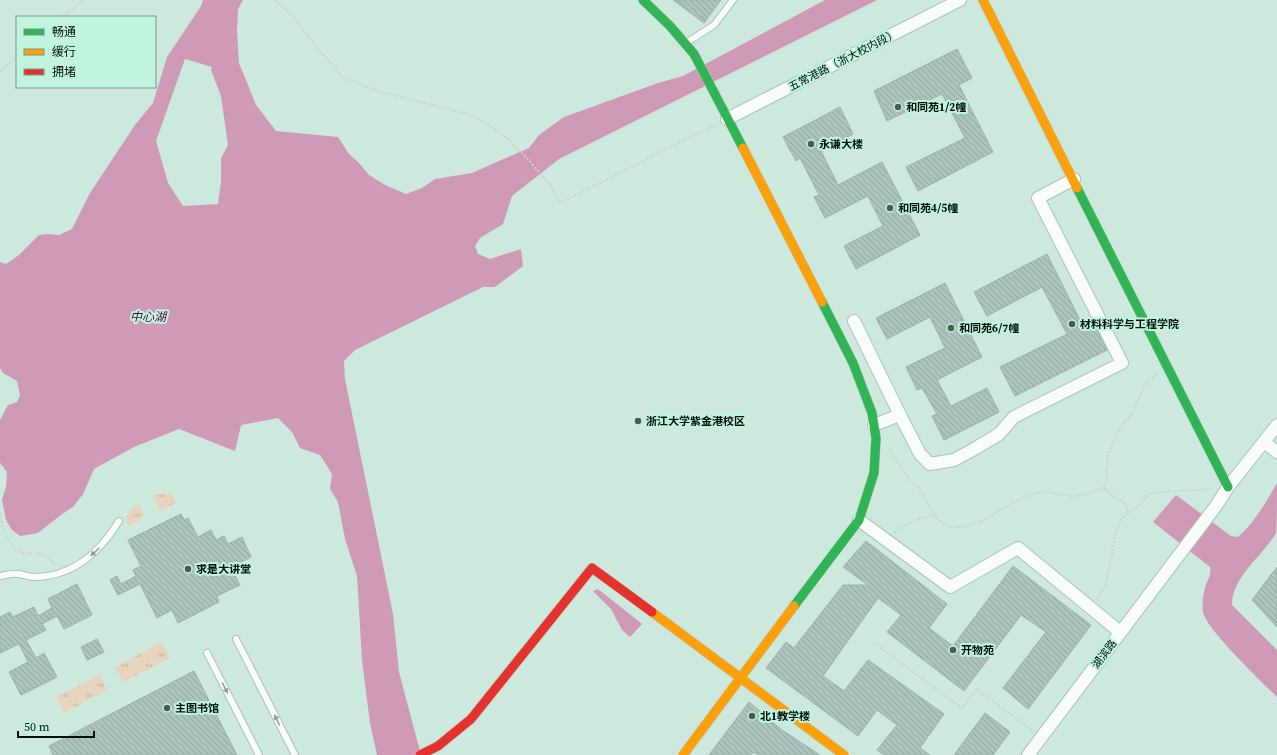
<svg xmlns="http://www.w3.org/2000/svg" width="1277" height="755" font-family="'Source Serif 4','Noto Sans SC',serif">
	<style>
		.grass { fill: url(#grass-tufts) }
		.water { fill: #ce9ab6; fill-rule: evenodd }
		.building { fill: url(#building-back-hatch); stroke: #9cb2ac }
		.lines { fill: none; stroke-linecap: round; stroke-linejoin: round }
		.lane-casing { stroke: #adc3ba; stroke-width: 8 }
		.street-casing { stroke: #adc3ba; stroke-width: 14 }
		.fast-casing { stroke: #adc3ba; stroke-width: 10 }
		.slow-casing { stroke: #adc3ba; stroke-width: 10 }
		.jam-casing { stroke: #adc3ba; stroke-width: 10 }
		.path { stroke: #cad3cf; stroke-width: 2; stroke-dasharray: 2 2; stroke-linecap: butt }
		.lane { stroke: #f8fcfa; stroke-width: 6 }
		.street { stroke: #f8fcfa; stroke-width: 12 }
		.fast { stroke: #30b455; stroke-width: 9 }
		.slow { stroke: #ff9f0a; stroke-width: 9 }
		.jam { stroke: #e5322d; stroke-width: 9 }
		.oneway { fill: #959e9a }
		.poi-dot { fill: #485c54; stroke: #c1f4df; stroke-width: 1.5 }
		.labels { text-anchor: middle; stroke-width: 4; stroke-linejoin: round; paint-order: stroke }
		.street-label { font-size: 11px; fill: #01100a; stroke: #c1f4df }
		.poi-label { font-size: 11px; font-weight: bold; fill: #01100a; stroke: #c1f4df; text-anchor: start }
		.water-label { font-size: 12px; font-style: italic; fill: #540237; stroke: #c1f4df }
	</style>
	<defs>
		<pattern id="grass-tufts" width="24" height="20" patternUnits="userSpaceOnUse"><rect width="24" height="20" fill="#e7d4bf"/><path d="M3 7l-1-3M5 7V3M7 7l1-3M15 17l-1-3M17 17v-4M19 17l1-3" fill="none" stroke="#c4b5a3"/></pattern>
		<pattern id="building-back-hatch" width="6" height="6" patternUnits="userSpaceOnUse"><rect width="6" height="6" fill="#acc3bd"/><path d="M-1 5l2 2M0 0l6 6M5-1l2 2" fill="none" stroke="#92a6a1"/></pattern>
	</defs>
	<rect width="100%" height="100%" fill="#cde8dd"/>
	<path class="grass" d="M172 493 176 503 160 511 152 495Z
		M138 503 145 517 129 526 125 517Z
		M162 642 170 658 123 682 115 667Z
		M100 675 107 690 64 713 56 697Z"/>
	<path class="water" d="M203 0H243L238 9 237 32 239 63 256 105 276 131 338 137 349 154 358 162 369 175 385 185 406 194 422 188 435 179 472 173 529 148 539 135 564 117 658 83 683 76 825 0H877L559 159 512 196 503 224 480 238 475 246 478 254 490 259 521 249 523 266 495 287H483L355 350 344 361 345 379 393 614 399 672 421 755H377L370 723 362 660 357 576 345 539 338 502 330 489 332 474 320 455 300 448 292 432 278 418 241 425 235 451 179 429 134 447 94 469 83 494 73 507 62 514 38 533 20 536 12 530 6 520 2 500 6 487 7 472 0 463V420L8 405 17 402 20 395 17 381 3 373 0 368V262L6 264 19 255 39 235 48 234 59 235 72 229 90 193 135 125 153 103 167 57 201 6ZM185 59 212 67 211 70 221 96 228 145 221 158V182L218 204 183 206 168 183 156 141Z
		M1277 483C1277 492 1277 527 1276 533 1263 556 1232 576 1232 605L1277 650V697C1262 682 1206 629 1203 612 1202 604 1203 595 1205 588 1207 580 1212 575 1210 567L1153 522 1176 495 1231 536 1238 537C1255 522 1266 502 1277 483Z
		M598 589 642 624 630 637 622 630 611 609 593 591Z"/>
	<path class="building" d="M673 0H721L704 23Z
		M957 49 972 78 959 85 993 152 918 191 906 167 965 138 942 94 887 121 874 91Z
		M840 107 853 134 821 151 838 185 882 162 920 235 856 269 844 246 883 226 868 196 825 218 814 197 819 195 800 158 796 161 783 137Z
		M1047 254 1083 326 1093 322 1107 350 1015 396 1000 367 1067 334 1042 287 987 316 974 292Z
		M945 283 982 357 937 380 951 406 987 388 999 412 944 440 932 416 937 414 922 388 917 390 906 367 945 348 930 317 887 339 876 318Z
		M181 514 184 520 188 518 198 537 211 530 216 540 224 536 228 544 242 537 251 557 241 562 244 567 233 572 240 585 217 596 219 602 178 623 172 610 157 618 140 584 118 595 110 580 117 576 121 584 136 576 133 570 141 566 128 540Z
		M866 541 947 604 929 628 953 646 1013 566 1091 625 1028 709 1003 688 1046 632 1021 615 964 691 887 632 901 615 878 598 823 676 844 691 868 660 944 714 920 748 930 755H884L877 750 897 725 877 710 858 736 766 668 786 642 794 648 843 585H868L843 567Z
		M1277 567V627L1252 600Z
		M77 584 92 615 64 629 57 616 42 624 46 630 26 640 36 658 44 653 57 677 21 695 9 672 28 662 19 644 0 653V617L10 612 13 617 34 607 38 616 52 608 48 599Z
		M97 639 104 652 87 660 81 647Z
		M194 671 237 755H53L49 746Z
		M749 702 782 730 820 755H758L753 752 751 755H709Z
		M985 713 1010 732 993 755H954Z"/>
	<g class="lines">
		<defs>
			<path id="lane" d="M686 43 714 25 733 0
				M0 576C6 575 13 573 19 574 24 575 29 577 34 577 73 577 100 552 119 521
				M236 639 295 755
				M207 653 259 755"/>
			<path id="street" d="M727 119 960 0
				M854 321 900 415
				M874 425 900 415 920 454 930 464 954 460 976 448 999 434 1014 417 1122 363 1038 198 1074 179
				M1264 442 1277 452
				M859 520 950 587 1018 548 1120 632
				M1028 755 1216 506 1228 487 1277 425"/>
			<path id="fast" d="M643 0 670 26 694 54 743 148
				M1077 188 1228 487
				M794 606 859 520 874 473 876 438 872 413 853 363 822 302"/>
			<path id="slow" d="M983 0 1077 188
				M743 148 822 302
				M652 612 844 755
				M683 755 794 606"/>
			<path id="jam" d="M420 755 438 746 471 719 592 568 652 612"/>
		</defs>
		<use href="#lane" class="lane-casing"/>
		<use href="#street" class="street-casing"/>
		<use href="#fast" class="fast-casing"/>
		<use href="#slow" class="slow-casing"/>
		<use href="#jam" class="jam-casing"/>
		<path class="path" d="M275 0 293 16 317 48 344 78 380 92 468 114 487 124 508 139 526 157 549 184 560 203 715 125
			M63 17 83 0
			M0 71 17 57
			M889 449 907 476 912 483 919 488 935 516
			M1104 488 1107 481 1106 471 1108 455 1115 438 1124 423 1134 411 1145 383 1157 374
			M0 513 2 525 8 539 15 550 26 554 36 553 49 557 56 567
			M1129 513 1139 505 1149 494 1161 492 1210 489
			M894 533C908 522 917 518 935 516 939 520 945 526 950 527 952 528 957 527 959 527 989 525 1009 498 1038 493 1051 490 1062 496 1074 496 1085 496 1095 491 1104 488L1117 499 1124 502 1128 513 1119 522 1115 536 1108 574 1103 589 1096 601
			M874 643 962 708 977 689 1034 732"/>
		<use href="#lane" class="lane"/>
		<use href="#street" class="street"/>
		<use href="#fast" class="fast"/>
		<use href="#slow" class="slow"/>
		<use href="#jam" class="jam"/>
	</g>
	<defs><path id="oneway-solid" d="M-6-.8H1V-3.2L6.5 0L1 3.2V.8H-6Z"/></defs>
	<g class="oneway">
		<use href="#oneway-solid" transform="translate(95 552) rotate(138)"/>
		<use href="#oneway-solid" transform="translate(225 688) rotate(63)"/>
		<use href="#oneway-solid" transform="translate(277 720) rotate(-117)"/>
	</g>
	<g class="poi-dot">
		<circle cx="898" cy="107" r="4"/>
		<circle cx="811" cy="144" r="4"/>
		<circle cx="890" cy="208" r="4"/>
		<circle cx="1072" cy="324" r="4"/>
		<circle cx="951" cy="328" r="4"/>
		<circle cx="638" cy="421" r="4"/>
		<circle cx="188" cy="569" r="4"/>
		<circle cx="953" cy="650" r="4"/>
		<circle cx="167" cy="708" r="4"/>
		<circle cx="752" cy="716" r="4"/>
	</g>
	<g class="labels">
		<g class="street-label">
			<text transform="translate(843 60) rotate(-27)" y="4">五常港路（浙大校内段）</text>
			<text transform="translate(1104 654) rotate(-53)" y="4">湖滨路</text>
		</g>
		<g class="poi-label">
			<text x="906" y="111">和同苑1/2幢</text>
			<text x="819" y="148">永谦大楼</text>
			<text x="898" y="212">和同苑4/5幢</text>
			<text x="1080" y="328">材料科学与工程学院</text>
			<text x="959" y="332">和同苑6/7幢</text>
			<text x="646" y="425">浙江大学紫金港校区</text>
			<text x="196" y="573">求是大讲堂</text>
			<text x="961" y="654">开物苑</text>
			<text x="175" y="712">主图书馆</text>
			<text x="760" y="720">北1教学楼</text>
		</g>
		<g class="water-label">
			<text x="148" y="321">中心湖</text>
		</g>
	</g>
	<rect x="16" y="16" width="140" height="72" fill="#c1f4df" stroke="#74998a"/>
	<rect x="24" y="29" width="20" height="6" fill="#30b455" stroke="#74998a"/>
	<text x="52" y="36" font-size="12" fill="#01100a">畅通</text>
	<rect x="24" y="49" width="20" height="6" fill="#ff9f0a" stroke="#74998a"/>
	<text x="52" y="56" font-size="12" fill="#01100a">缓行</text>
	<rect x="24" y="69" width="20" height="6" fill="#e5322d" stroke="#74998a"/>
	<text x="52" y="76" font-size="12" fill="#01100a">拥堵</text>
	<path d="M18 731v6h76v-6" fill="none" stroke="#01100a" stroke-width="2"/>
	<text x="24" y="731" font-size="12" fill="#01100a" stroke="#c1f4df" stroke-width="3" paint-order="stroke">50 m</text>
</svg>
